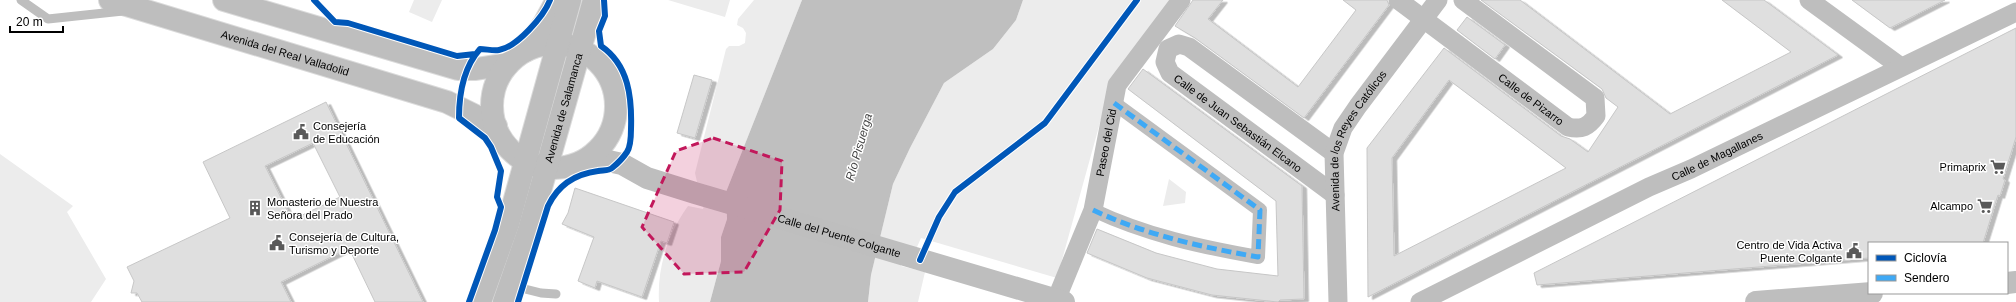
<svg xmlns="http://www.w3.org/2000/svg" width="2016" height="302" font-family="Helvetica,sans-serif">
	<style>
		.green { fill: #ececec }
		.water { fill: #bfbfbf }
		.building { fill: #dfdfdf; stroke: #c7c7c7; fill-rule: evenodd; filter: url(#shadow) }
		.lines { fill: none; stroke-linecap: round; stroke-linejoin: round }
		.trunk-casing { stroke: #dbdbdb; stroke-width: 24 }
		.service { stroke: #bebebe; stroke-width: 9 }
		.pedestrian { stroke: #bebebe; stroke-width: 14 }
		.minor { stroke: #bebebe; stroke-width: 19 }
		.tertiary { stroke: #bebebe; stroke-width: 22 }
		.trunk { stroke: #bebebe; stroke-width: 22 }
		.quiet { stroke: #3fa9f5; stroke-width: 5; stroke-dasharray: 10 5; stroke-linecap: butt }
		.cycleway-casing { stroke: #fff; stroke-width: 8 }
		.cycleway { stroke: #0057b8; stroke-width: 6 }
		.marked { fill: #c2185b; fill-opacity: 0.2; stroke: #c2185b; stroke-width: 3; stroke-dasharray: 8 5; stroke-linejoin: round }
		.labels { text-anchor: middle; stroke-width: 3; stroke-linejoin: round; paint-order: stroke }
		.street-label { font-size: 11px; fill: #000; stroke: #fff }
		.poi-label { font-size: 11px; fill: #000; stroke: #fff; text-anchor: start }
		.water-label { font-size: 12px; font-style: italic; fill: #444; stroke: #fff }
	</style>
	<defs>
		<filter id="shadow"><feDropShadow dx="4.5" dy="2.5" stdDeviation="0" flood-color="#0004"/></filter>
	</defs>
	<rect width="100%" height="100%" fill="#fff"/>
	<path class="green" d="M414 0H442L432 22 409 12Z
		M668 0H730L725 17Z
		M754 0H802L726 192 727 219 721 237V261L710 302H659C657 267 668 234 688 206L703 209 709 186 697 182 695 173 726 49 729 46H739L745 43 746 33 743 28 737 25 738 19Z
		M1023 0H1170L1111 83 1057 278 921 238 917 247 915 248 907 246 901 266 925 272 918 302H868L871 275 893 184 910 148 944 83 993 49 1016 20Z
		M0 154 73 206 67 212 106 279 91 302H0Z
		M1169 179 1186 192 1185 203 1163 206Z"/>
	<path class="water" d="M802 0H1023L1016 20 993 49 944 83 910 148 893 184 871 275 868 302H710L721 261V237L727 219 726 192Z"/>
	<path class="building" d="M1193 0H1223L1208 19 1298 87 1356 10 1343 0H1387L1389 5 1304 118 1195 38 1175 26Z
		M1481 0H1520L1670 114 1791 52 1722 0H1764L1838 55 1368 297 1367 148 1444 48 1561 136 1570 139 1588 152 1618 107 1606 98 1602 89ZM1449 80 1566 168 1394 256 1392 158Z
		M1852 0H1945L1890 28Z
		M1467 17 1505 45 1495 59 1457 30Z
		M2016 28V137L2003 179 2005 180 2000 196 1998 195 1983 243H1869V258L1537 285 1534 273Z
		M1143 69 1302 186 1304 299 1280 300 1278 302 1212 295 1147 278 1087 253 1097 229 1156 253 1217 269 1278 276 1276 201 1128 89Z
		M694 75 712 80 695 138 677 133Z
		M326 102 423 302H375L349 248 281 282 291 302H142L137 293H131L134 281 127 267 230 218 203 162ZM313 143 340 197 292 220 265 166Z
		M575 188 674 222 667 243 661 241 642 297 597 281 595 288 578 281 594 237 562 224 568 213Z"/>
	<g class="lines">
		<defs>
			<g id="trunk">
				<path id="s7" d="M110 0 447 102 496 126"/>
				<path d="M224 0 458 69H476L508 64"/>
				<circle cx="554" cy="106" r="62"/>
				<path d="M525 51 544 24 557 0"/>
				<path d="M480 302 508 224 570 0"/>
				<path id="s8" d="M504 302 529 230 594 0"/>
			</g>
		</defs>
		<use href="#trunk" class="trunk-casing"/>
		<path class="service" d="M21 0 48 19 123 11
			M521 288 541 293 556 294
			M516 302 521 288 520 283"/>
		<path class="pedestrian" d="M1093 210C1146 235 1201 247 1258 257L1260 210 1114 103"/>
		<g class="minor">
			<path id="s1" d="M1398 0 1568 127C1582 130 1588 127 1596 116L1595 98 1463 0"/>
			<path d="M1809 0 1901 67"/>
			<path id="s2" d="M1334 153 1189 47 1179 44 1168 49 1165 62 1170 73 1335 195"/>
			<path id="s3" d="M1056 300 1093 210 1117 85 1181 0"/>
			<path id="s4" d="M1338 302 1334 153 1343 128 1358 106 1438 0"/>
			<path id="s5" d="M1420 302 1649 187 1691 169 2016 12"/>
		</g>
		<g class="tertiary">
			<path id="s6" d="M590 157 622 164 647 178 695 193 1064 302"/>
			<path d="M2007 283 2016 282"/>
			<path d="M1756 302 1872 293"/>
		</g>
		<use href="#trunk" class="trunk"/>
		<path class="quiet" d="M1093 210C1146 235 1201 247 1258 257L1260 210 1114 103"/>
		<defs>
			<path id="cycleway" d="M314 0 335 22 348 23 457 56 475 54
				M920 260 939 217 955 192 1045 123 1137 0
				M469 302 495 230 501 207 497 197 501 171 491 147 485 138 459 118C459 94 463 68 480 49 486 49 493 51 499 50 517 47 544 16 550 0
				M518 302 548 206C558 185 575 174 598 171 602 170 609 171 612 168 617 164 623 158 627 152 631 146 631 136 631 129 632 98 629 65 601 46L599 31 605 16 604 0"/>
		</defs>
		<use href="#cycleway" class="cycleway-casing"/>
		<use href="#cycleway" class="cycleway"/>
	</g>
	<path class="marked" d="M713 138 782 161 780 210 744 272 684 274 642 227 676 151Z"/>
	<defs>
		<symbol id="civic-bare" viewBox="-9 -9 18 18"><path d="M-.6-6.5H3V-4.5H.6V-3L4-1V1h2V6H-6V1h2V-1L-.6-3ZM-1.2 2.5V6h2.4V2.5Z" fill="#595959" stroke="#fff" stroke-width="2.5" paint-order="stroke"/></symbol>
		<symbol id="supermarket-bare" viewBox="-9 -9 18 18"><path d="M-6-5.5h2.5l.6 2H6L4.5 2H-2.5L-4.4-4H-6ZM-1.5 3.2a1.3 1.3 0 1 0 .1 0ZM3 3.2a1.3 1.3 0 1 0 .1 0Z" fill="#595959" stroke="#fff" stroke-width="2.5" paint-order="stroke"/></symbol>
		<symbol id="building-bare" viewBox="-9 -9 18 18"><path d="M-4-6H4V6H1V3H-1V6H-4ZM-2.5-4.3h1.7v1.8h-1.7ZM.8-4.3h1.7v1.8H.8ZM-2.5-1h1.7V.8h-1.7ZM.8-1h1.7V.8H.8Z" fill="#595959" stroke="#fff" stroke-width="2.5" paint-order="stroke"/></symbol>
	</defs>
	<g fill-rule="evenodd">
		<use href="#civic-bare" x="290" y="121" width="22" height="22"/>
		<use href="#supermarket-bare" x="1987" y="156" width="22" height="22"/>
		<use href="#supermarket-bare" x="1974" y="195" width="22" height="22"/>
		<use href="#building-bare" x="244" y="197" width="22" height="22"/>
		<use href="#civic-bare" x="266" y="232" width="22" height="22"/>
		<use href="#civic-bare" x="1843" y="240" width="22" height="22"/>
	</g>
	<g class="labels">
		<g class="street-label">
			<text dy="4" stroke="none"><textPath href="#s7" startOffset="183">Avenida del Real Valladolid</textPath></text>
			<text dy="4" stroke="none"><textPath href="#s1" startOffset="166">Calle de Pizarro</textPath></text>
			<text dy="4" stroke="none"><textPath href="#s8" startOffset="203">Avenida de Salamanca</textPath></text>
			<text dy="4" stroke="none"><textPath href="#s2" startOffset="312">Calle de Juan Sebastián Elcano</textPath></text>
			<text dy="4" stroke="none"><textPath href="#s4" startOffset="168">Avenida de los Reyes Católicos</textPath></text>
			<text dy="4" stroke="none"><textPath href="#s3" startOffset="166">Paseo del Cid</textPath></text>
			<text dy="4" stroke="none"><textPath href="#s5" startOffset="331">Calle de Magallanes</textPath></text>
			<text dy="4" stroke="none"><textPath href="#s6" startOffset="262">Calle del Puente Colgante</textPath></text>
		</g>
		<g class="poi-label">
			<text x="313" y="130">Consejería<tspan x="313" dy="13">de Educación</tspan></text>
			<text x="1986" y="171" text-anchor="end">Primaprix</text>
			<text x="267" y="206">Monasterio de Nuestra<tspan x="267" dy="13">Señora del Prado</tspan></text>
			<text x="1973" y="210" text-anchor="end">Alcampo</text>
			<text x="289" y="241">Consejería de Cultura,<tspan x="289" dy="13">Turismo y Deporte</tspan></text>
			<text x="1842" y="249" text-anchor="end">Centro de Vida Activa<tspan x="1842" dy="13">Puente Colgante</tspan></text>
		</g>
		<g class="water-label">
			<text transform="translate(859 147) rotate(-74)" y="4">Río Pisuerga</text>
		</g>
	</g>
	<rect x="1868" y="242" width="140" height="52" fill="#ffffff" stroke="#999999"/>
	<rect x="1876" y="255" width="20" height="6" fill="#0057b8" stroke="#999999"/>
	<text x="1904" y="262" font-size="12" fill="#000000">Ciclovía</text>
	<rect x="1876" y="275" width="20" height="6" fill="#3fa9f5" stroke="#999999"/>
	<text x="1904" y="282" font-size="12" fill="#000000">Sendero</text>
	<path d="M10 26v6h53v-6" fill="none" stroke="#000000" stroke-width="2"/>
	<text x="16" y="26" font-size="12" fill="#000000" stroke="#ffffff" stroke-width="3" paint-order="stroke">20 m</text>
</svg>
